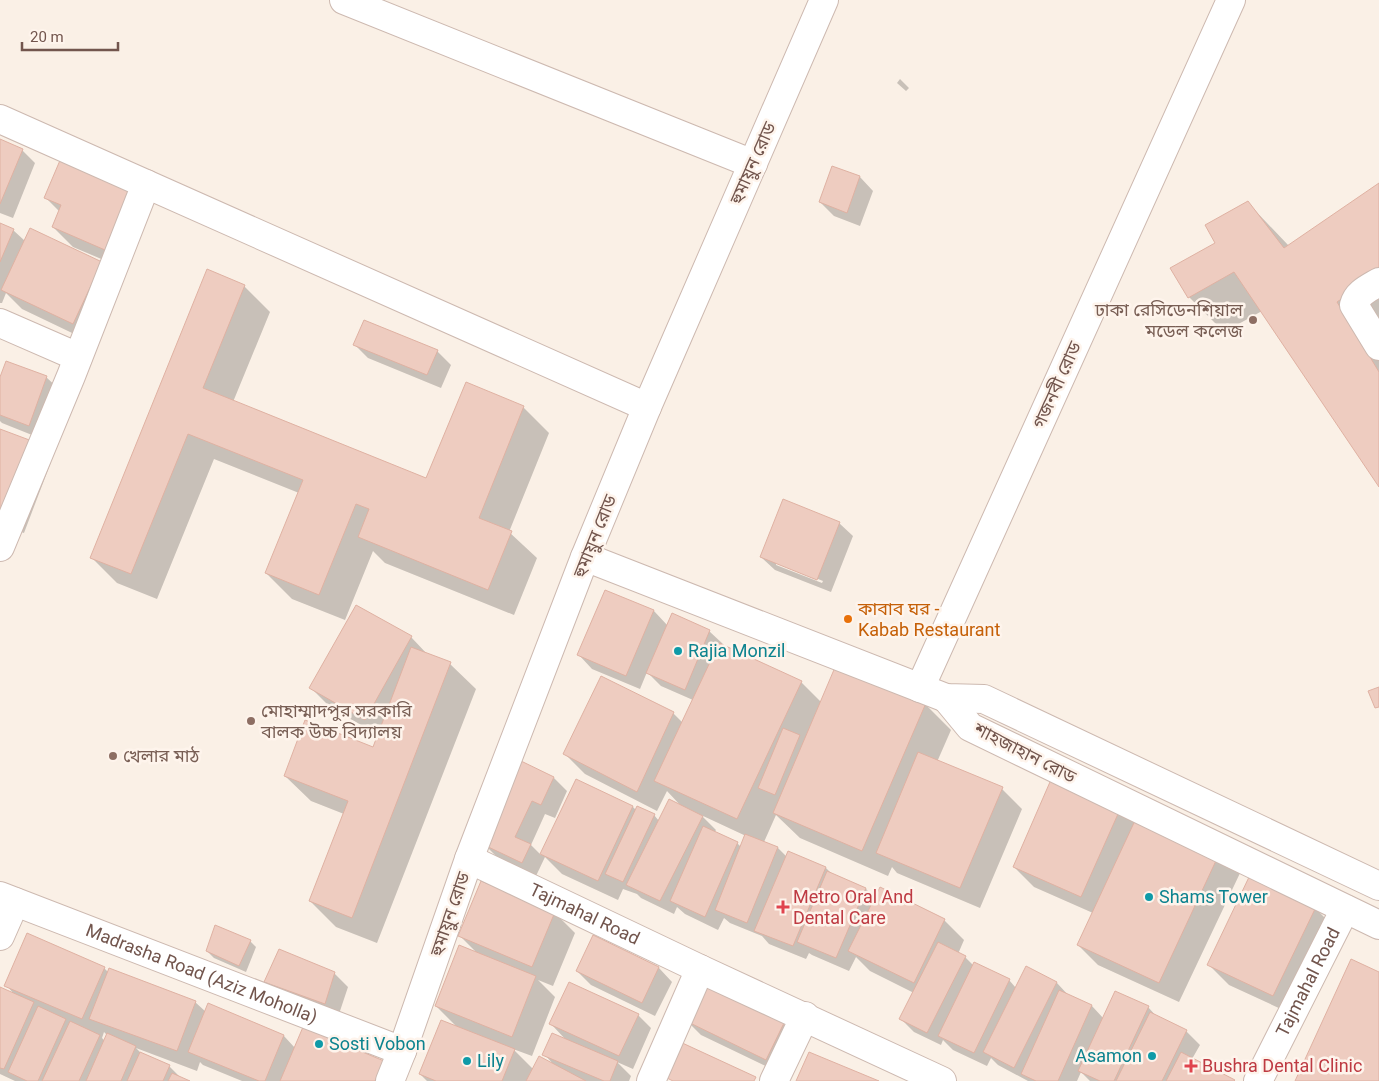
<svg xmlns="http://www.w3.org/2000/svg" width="1379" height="1081" font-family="Roboto,'Noto Sans Bengali',sans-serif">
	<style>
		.shadow { fill: #0003; fill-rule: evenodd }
		.building { fill: #eeccc0; stroke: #dfb1a2 }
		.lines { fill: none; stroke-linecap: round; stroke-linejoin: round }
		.minor-casing { stroke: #cdb9b0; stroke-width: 30 }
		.minor { stroke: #fff; stroke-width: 28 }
		.education-dot { fill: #8d6e63; stroke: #fef4ec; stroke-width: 2 }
		.food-dot { fill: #e8710a; stroke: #fef4ec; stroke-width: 2 }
		.culture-dot { fill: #0f9aa8; stroke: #fef4ec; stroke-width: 2 }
		.health-dot { fill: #e0444e; stroke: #fef4ec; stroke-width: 2 }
		.labels { text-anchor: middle; stroke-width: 5; stroke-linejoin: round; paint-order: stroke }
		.street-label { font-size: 18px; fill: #72554d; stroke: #fef4ec }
		.education-label { font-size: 18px; fill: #785e54; stroke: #fef4ec; text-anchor: start }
		.food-label { font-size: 18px; fill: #c56008; stroke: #fef4ec; text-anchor: start }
		.culture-label { font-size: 18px; fill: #0d838f; stroke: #fef4ec; text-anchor: start }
		.health-label { font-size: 18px; fill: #be3a42; stroke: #fef4ec; text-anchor: start }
	</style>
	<rect width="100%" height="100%" fill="#faf0e6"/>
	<path class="shadow" d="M900 79 909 88 906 91 897 83Z
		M0 141 22 150 35 163 13 218 0 213Z
		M833 167 860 177 873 191 860 226 834 216 820 202Z
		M1379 184V485L1262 311 1224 332 1189 297 1217 243 1248 203 1289 246Z
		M45 197 151 209 125 269 73 247 53 227 60 212Z
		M0 224 13 230 25 241 102 263 93 343 22 309 6 293 2 303H0Z
		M244 286 270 312 233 402 427 480 523 407 549 433 509 532 537 558 514 615 385 563 373 551 345 620 292 599 266 573 299 493 214 459 157 599 117 583 91 557Z
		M355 345 437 351 451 365 441 388 368 358Z
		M46 377 60 390 42 439 2 423 0 421V380Z
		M0 430 31 442 51 462 24 533 0 524Z
		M839 523 853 536 831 592 775 570 761 557ZM776 562 823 581 822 583 776 565Z
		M606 591 654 611 668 626 709 631 723 644 722 646 801 682 822 703 925 704 951 730 937 762 1002 789 1022 809 980 908 897 873 892 867 888 876 800 838 776 815 764 842 778 848 787 857 826 868 832 874 866 889 876 898 944 920 964 940 958 954 965 957 974 966 1009 980 1016 988 1026 968 1057 983 1070 997 1092 1006 1104 1019 1148 1007 1157 1017 1186 1031 1200 1045 1192 1059 1234 1081H1090L1081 1072 1077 1081H1028L998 1065 991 1058 987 1066 953 1050 943 1040 941 1045 914 1032 901 1019 914 993 870 971 856 957 849 971 812 955 809 953 806 959 769 944 762 936 730 923 724 918 718 930 685 914 677 907 674 914 641 898 637 894 623 889 618 900 562 874 545 857 536 876 497 857 484 844 554 778 567 791 555 818 545 814 531 845 541 855 576 780 633 807 636 810 654 815 659 821 681 806 667 791 657 811 585 774 565 754 673 713 683 723 693 700 661 686 647 672 640 689 592 669 579 655ZM701 815 746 836 741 847 737 843 714 833 716 830Z
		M411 637 428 655 450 664 476 689 377 943 336 927 310 901 344 814 311 801 285 776 373 748 379 735 331 708 311 688Z
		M1054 776 1241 871 1179 1002 1098 965 1078 945 1093 913 1034 887 1014 867Z
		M1315 908 1335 928 1294 1015 1229 985 1209 965Z
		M555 913 575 933 553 986 538 980 555 997 532 1056 513 1049 533 1069 555 1066 544 1054 567 1041 551 1024 638 1015 651 1028 633 1069 617 1062 631 1076 629 1081H427L420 1074 458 1028 436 1006 478 954 460 936Z
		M594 937 659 968 672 982 655 1016 591 985 577 971Z
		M250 941 256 947 246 972 214 958 207 951Z
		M104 968 108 972 195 1002 206 1012 209 1005 284 1036 295 1048 402 1081H242L203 1065 200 1062 197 1071 136 1048 143 1055 169 1066 182 1079 187 1081H15L0 1074V989L15 995 6 985ZM104 1032 107 1035 105 1041 102 1038Z
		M334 973 348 987 338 1017 279 996 265 982Z
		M687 1021 783 1024 797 1038 780 1073 701 1035Z"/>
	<path class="building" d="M0 139 23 149 0 204Z
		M61 158 131 188 105 250 52 227 61 205 44 198Z
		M832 166 860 176 847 213 819 202Z
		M1379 183V273L1337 302 1379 372V487L1234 272 1188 298 1170 268 1215 243 1205 225 1248 201 1284 248Z
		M0 223 14 229 0 262Z
		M30 228 102 262 73 324 1 290Z
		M207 269 245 285 203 388 426 478 466 382 524 406 479 518 512 531 488 590 358 537 369 509 356 504 319 595 265 573 303 480 188 434 131 574 90 558Z
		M364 320 438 350 427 375 353 345Z
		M6 361 47 376 29 426 0 415V377Z
		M0 429 32 441 0 513Z
		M783 499 840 522 817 580 760 557Z
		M605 590 654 610 626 676 577 655Z
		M356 605 412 636 365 720 309 688Z
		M672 613 710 630 685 690 646 673Z
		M719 643 802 681 737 819 654 781Z
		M411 647 451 662 352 918 309 901 348 801 284 776 305 720 373 747Z
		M836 665 926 703 862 851 773 813Z
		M601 676 674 712 637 792 563 754Z
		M1379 687V707L1375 708 1368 691Z
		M783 728 800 735 775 795 758 788Z
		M918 752 1003 787 960 888 876 853Z
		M521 761 554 777 541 805 532 801 515 837 531 844 522 863 482 844Z
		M1053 775 1122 805 1081 897 1013 867Z
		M576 779 633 806 598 881 540 854Z
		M669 799 703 816 660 901 626 885Z
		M637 806 655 814 623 882 605 874Z
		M1139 812 1221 850 1159 983 1077 945Z
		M703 826 738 842 705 917 670 901Z
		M745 834 778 847 747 923 715 910Z
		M788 851 826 867 793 946 754 931Z
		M827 871 866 888 836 958 797 942Z
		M1250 875 1316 907 1273 996 1207 965Z
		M481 881 555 912 532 967 458 936Z
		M880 887 945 919 914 983 848 951Z
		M215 925 251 940 239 966 206 951Z
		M27 933 105 967 82 1019 4 986Z
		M593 935 659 967 642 1003 576 971Z
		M938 942 966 956 927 1033 899 1019Z
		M459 945 536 976 512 1037 435 1006Z
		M279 949 335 972 325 1004 264 982Z
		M1351 959 1379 972V1081H1295Z
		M974 962 1010 979 974 1053 938 1036Z
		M1026 966 1057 982 1014 1068 983 1052Z
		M109 968 196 1001 177 1051 89 1019Z
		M569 982 639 1014 619 1056 549 1024Z
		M704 985 784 1023 766 1060 686 1021Z
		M0 987 34 1002 4 1069 0 1068Z
		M1059 990 1092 1005 1058 1081H1036L1021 1074Z
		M1115 991 1149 1006 1114 1081H1100L1078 1071Z
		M208 1003 284 1035 265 1081H259L188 1052Z
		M38 1006 66 1019 38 1081H27L8 1072Z
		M1150 1012 1187 1030 1162 1081H1116Z
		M441 1020 515 1049 502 1081H436L419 1074Z
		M70 1021 100 1035 79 1081H42Z
		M303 1027 384 1061 375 1081H280Z
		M107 1033 136 1046 121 1081H86Z
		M552 1033 618 1061 610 1081H604L542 1055Z
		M678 1041 756 1077 754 1081H673L661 1075Z
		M140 1052 170 1065 163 1081H127Z
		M809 1052 879 1081H796Z
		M1181 1052 1235 1080 1234 1081H1166Z
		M539 1056 586 1081H526Z
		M172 1073 190 1081H168Z"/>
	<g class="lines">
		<defs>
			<g id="minor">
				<path d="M344 0 753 164"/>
				<path d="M0 119 647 407"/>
				<path d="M1379 282C1369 288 1357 293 1354 305L1379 346"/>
				<path d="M0 323 78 357"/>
				<path d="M0 547 71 376 146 184"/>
				<path d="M585 557 946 698 984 699 1379 886"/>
				<path d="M920 688 1231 0"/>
				<path d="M946 698 970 727 1379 925"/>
				<path id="s1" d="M469 859 700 969 942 1081"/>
				<path id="s2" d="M0 896 402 1051"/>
				<path d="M0 936 15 902"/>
				<path d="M390 1081 402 1051 469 859 585 557 647 407 824 0"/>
				<path d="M651 1081 700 969"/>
				<path d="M774 1081 805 1016"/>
				<path id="s3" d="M1258 1081 1345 909"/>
			</g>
		</defs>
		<use href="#minor" class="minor-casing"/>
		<use href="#minor" class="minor"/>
	</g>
	<g class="education-dot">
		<circle cx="1253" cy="320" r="5"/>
		<circle cx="251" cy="721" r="5"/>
		<circle cx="113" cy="756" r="5"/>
	</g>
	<circle class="food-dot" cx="848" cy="619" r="5"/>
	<g class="culture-dot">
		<circle cx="678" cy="651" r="5"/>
		<circle cx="1149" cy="897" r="5"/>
		<circle cx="319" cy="1044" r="5"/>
		<circle cx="1152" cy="1056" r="5"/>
		<circle cx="467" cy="1061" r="5"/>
	</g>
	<g class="health-dot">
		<path d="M780.5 899.5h5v5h5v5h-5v5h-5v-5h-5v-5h5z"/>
		<path d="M1188.5 1058.5h5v5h5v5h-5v5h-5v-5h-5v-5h5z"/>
	</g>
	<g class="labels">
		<g class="street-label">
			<text transform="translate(753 163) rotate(-66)" y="6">হুমায়ুন রোড</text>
			<text transform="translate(1057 385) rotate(-66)" y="6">গজনবী রোড</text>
			<text transform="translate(595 536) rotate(-68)" y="6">হুমায়ুন রোড</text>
			<text transform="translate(1025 753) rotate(27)" y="6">শাহজাহান রোড</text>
			<text transform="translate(450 914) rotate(-71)" y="6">হুমায়ুন রোড</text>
			<text dy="6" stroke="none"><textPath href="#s1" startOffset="128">Tajmahal Road</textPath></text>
			<text dy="6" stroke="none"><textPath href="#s2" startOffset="216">Madrasha Road (Aziz Moholla)</textPath></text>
			<text dy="6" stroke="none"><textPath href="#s3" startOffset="111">Tajmahal Road</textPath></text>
		</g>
		<g class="education-label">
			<text x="1243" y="316" text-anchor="end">ঢাকা রেসিডেনশিয়াল<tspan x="1243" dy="21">মডেল কলেজ</tspan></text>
			<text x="261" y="717">মোহাম্মাদপুর সরকারি<tspan x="261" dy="21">বালক উচ্চ বিদ্যালয়</tspan></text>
			<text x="123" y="762">খেলার মাঠ</text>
		</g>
		<g class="food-label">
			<text x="858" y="615">কাবাব ঘর -<tspan x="858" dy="21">Kabab Restaurant</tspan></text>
		</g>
		<g class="culture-label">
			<text x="688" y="657">Rajia Monzil</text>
			<text x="1159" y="903">Shams Tower</text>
			<text x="329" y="1050">Sosti Vobon</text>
			<text x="1142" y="1062" text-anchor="end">Asamon</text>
			<text x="477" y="1067">Lily</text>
		</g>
		<g class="health-label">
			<text x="793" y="903">Metro Oral And<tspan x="793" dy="21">Dental Care</tspan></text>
			<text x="1202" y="1072">Bushra Dental Clinic</text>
		</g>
	</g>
	<path d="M22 42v8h96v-8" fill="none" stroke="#72554d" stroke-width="2.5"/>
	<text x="30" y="42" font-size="15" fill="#72554d" stroke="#fef4ec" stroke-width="4" paint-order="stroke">20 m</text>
</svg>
